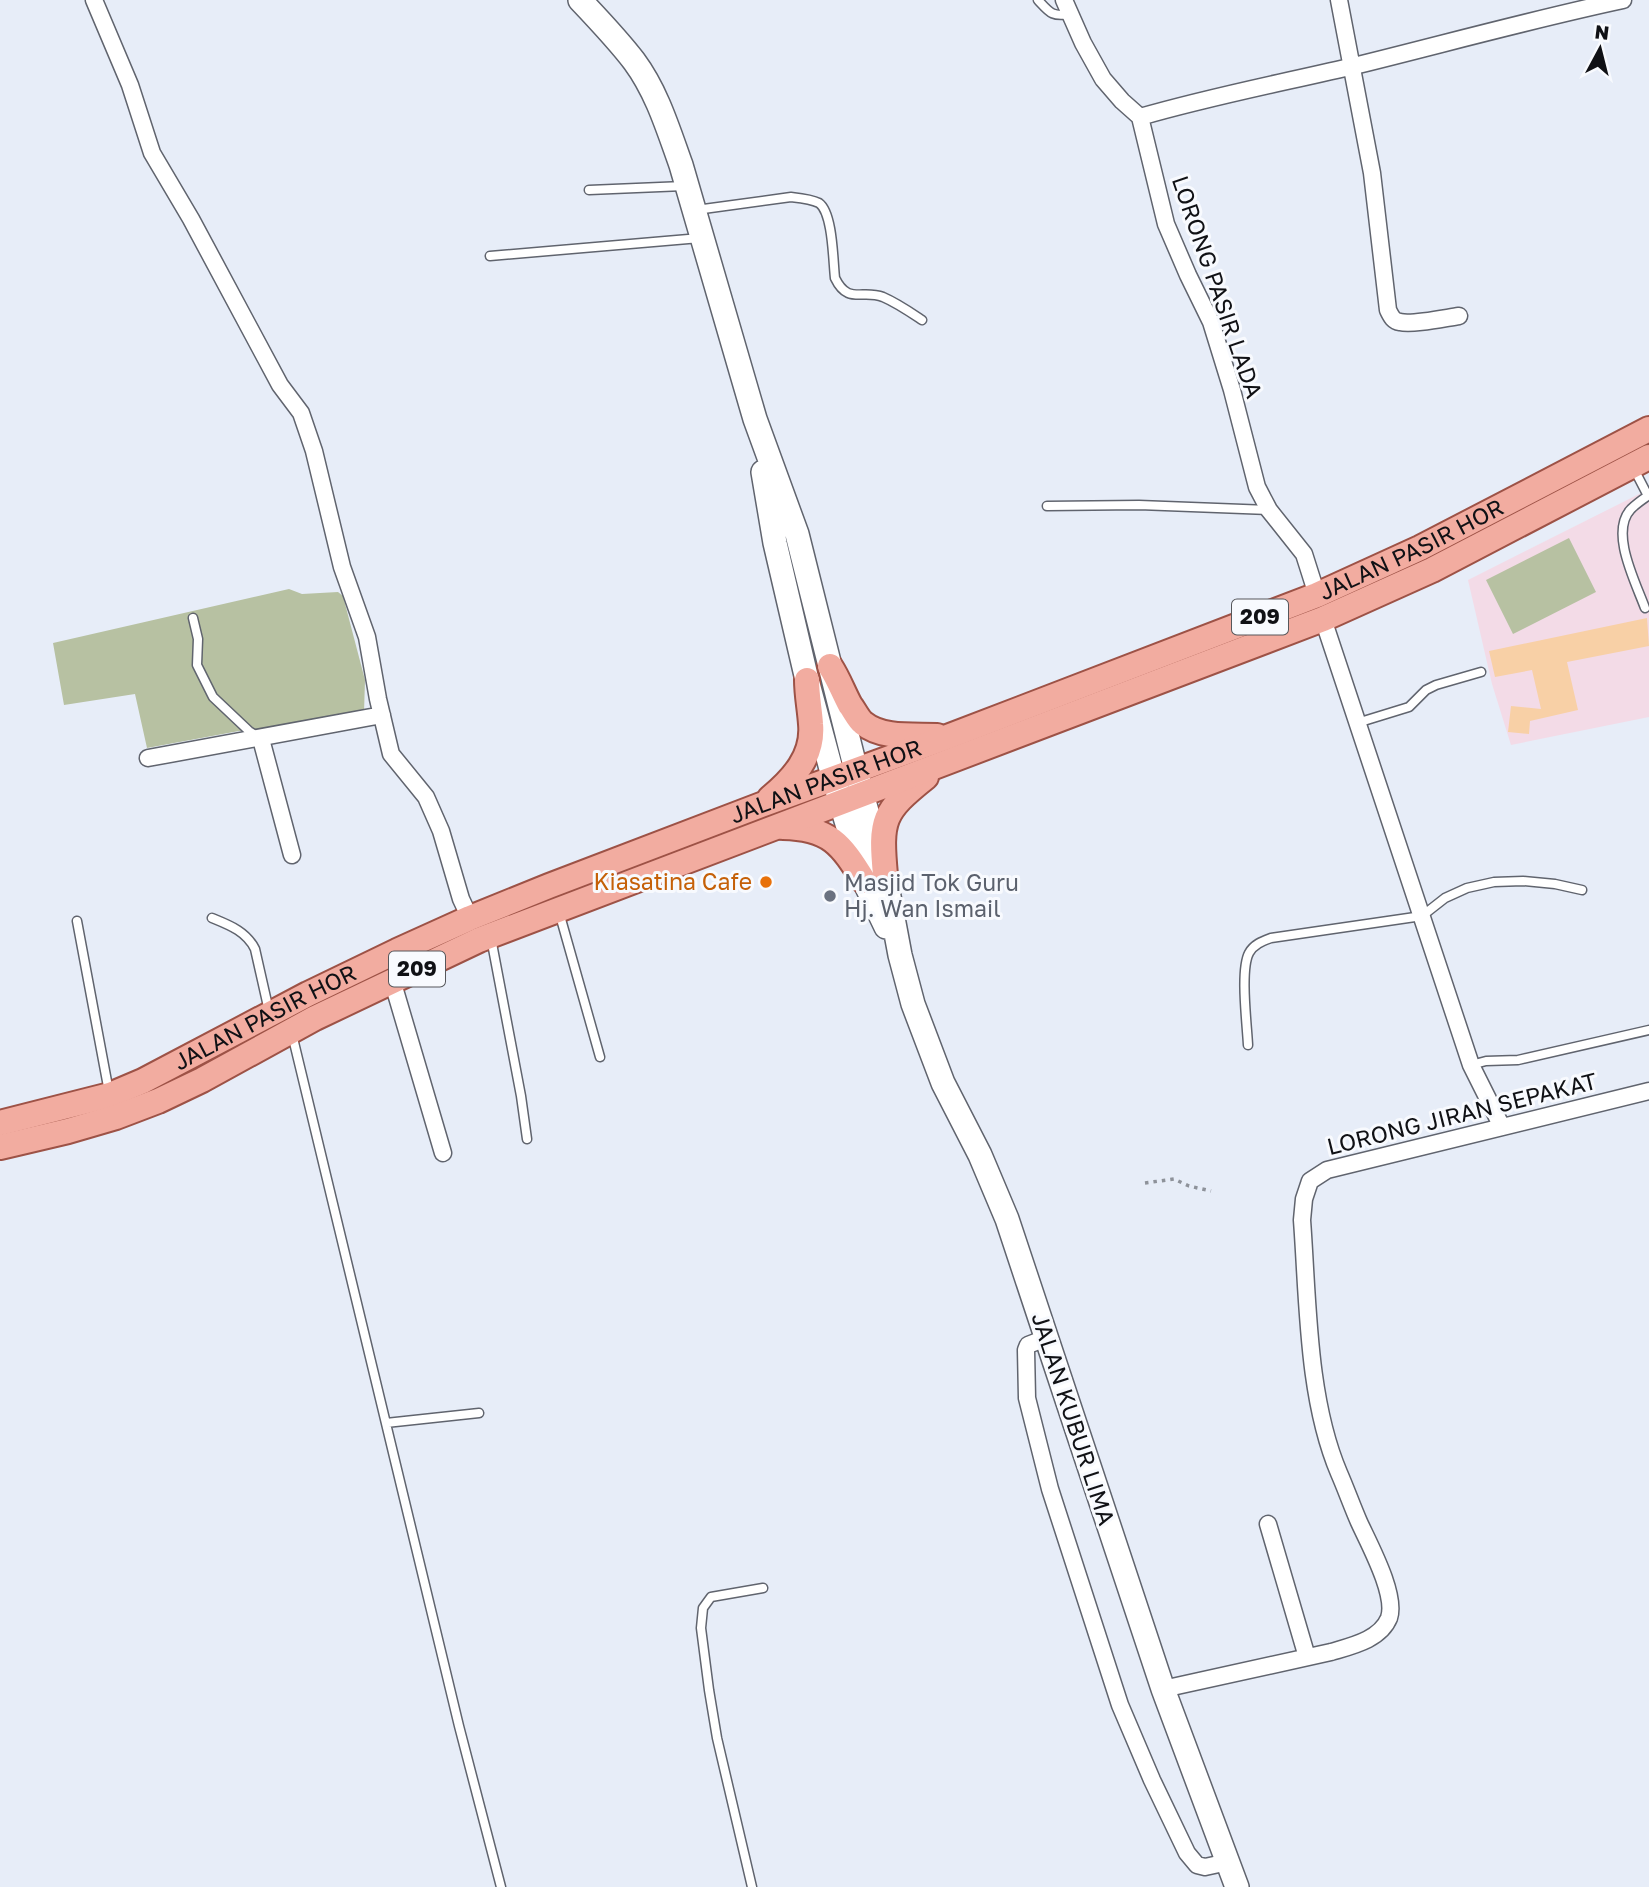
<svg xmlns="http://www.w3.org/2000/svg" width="1649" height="1887" font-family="'Golos Text',sans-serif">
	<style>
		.education { fill: #f3dbe7 }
		.green { fill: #b7c1a2 }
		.building { fill: #f8d0a6 }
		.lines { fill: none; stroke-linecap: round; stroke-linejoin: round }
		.service-casing { stroke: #60646e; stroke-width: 11 }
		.minor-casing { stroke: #60646e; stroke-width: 19 }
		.secondary-casing { stroke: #60646e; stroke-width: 26 }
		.primary-casing { stroke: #9d5246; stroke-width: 28 }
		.path { stroke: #8e929a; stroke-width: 3.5; stroke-dasharray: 3.5 5; stroke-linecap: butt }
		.service { stroke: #fff; stroke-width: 8 }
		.minor { stroke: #fff; stroke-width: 16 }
		.secondary { stroke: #fff; stroke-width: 23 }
		.primary { stroke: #f2aca0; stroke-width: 24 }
		.food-dot { fill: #e8710a; stroke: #f8fafe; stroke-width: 2.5 }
		.worship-dot { fill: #6b7280; stroke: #f8fafe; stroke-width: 2.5 }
		.labels { text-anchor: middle; stroke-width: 6; stroke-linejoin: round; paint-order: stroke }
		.shield { fill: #f8fafe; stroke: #56575b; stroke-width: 2 }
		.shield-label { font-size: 21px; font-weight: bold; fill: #101115 }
		.street-label { font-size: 23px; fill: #101115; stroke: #f8fafe }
		.food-label { font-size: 23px; fill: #c56008; stroke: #f8fafe; text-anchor: end }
		.worship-label { font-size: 23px; fill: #5b616d; stroke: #f8fafe; text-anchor: start }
	</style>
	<rect width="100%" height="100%" fill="#e7edf8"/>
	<path class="education" d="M1649 489V717L1511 745 1492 684 1468 580Z"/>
	<path class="green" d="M1569 538 1596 592 1513 634 1486 580Z
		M289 589 302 594 338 592 343 596 365 680 364 713 288 729 239 731 147 748 135 694 64 705 53 643Z"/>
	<path class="building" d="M1647 618 1649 646 1567 662 1578 710 1530 721 1529 734 1508 732 1511 706 1541 709 1532 670 1495 677 1489 651Z"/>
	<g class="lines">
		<defs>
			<path id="service" d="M1038 0C1050 13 1052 17 1070 14
				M589 190 684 186
				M696 210 791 197C800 198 811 199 819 203 833 213 833 261 835 278 848 305 862 289 883 297 897 303 910 312 922 320
				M490 256 700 238
				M1633 467 1648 496
				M1047 506 1139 505 1269 510
				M1645 608C1636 583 1609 532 1631 509 1636 504 1643 499 1649 495
				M193 618 198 639 197 665 213 697 249 731 258 737
				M1357 723 1409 707 1426 690 1436 685 1481 672
				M559 912 600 1057
				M212 918C229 925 246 931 255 949L269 1011
				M77 921 109 1092
				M491 938 521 1096 527 1139
				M292 1034 459 1726 501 1887
				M1248 1045C1247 1024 1240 970 1249 953 1254 944 1263 941 1271 938L1422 916 1445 898 1467 888 1494 882 1523 881 1555 884 1582 890
				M1471 1065 1486 1061 1518 1060 1649 1030
				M386 1423 479 1413
				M752 1887 717 1738 709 1690 701 1628 703 1608 711 1597 763 1588"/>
			<path id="minor" d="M94 0 130 85 152 153 191 219 280 385 301 413 314 451 342 567 367 637 378 699 391 754 426 797 441 831 461 899 470 918
				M1064 0 1083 43 1103 79 1122 101 1140 117 1166 224 1188 275 1211 322 1232 390 1257 487 1269 510 1304 554 1317 595
				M1339 0 1372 173 1388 310C1391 316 1393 321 1400 322 1412 325 1445 318 1459 316
				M1140 117C1212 96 1286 82 1358 65 1447 43 1534 19 1623 0
				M1323 619 1471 1065 1502 1127
				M261 739 292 855
				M148 758 382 715
				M392 980 443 1153
				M1046 1338 1028 1345 1026 1350 1027 1398 1050 1489 1120 1705 1152 1780 1187 1853 1197 1865 1205 1867 1228 1862
				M1268 1524 1307 1657
				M1163 1689 1331 1652C1351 1646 1380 1640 1389 1618 1397 1595 1369 1544 1359 1522 1352 1506 1346 1489 1339 1473 1307 1398 1308 1300 1302 1220L1304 1199 1310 1181 1327 1170 1649 1091"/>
			<path id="secondary" d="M580 0C599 20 618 40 634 61 657 92 668 129 681 165L755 419 797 534 862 794 885 875 900 955 913 1004 943 1083 980 1155 1007 1219 1163 1689 1237 1887
				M763 472 775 543 807 680 834 780 864 881 886 927"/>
			<g id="primary">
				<path d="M830 666C838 678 843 692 850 705 854 710 858 719 863 723 882 739 914 735 937 736"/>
				<path d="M770 798C793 779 814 756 811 724 810 709 807 695 807 680"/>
				<path d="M783 827C830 828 841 844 864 881"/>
				<path d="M885 875C880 820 882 812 926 777"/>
				<path id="s1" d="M0 1123 110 1095 143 1081 308 994 397 951 470 918 549 886 761 805 950 736 1317 595 1420 548 1649 429"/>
				<path d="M0 1147 68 1131 116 1117 158 1101 202 1080 315 1018 479 940 1323 619 1432 570 1649 457"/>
			</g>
		</defs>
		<use href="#service" class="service-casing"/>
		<use href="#minor" class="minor-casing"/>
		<use href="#secondary" class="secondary-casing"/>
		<use href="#primary" class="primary-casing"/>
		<path class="path" d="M1145 1183 1174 1179 1189 1186 1211 1191"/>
		<use href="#service" class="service"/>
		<use href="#minor" class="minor"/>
		<use href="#secondary" class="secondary"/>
		<use href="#primary" class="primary"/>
	</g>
	<circle class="food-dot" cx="766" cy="882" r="7"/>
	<circle class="worship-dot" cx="830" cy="896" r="7"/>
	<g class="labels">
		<g class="shield">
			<rect x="1232" y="599.5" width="56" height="35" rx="5"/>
			<rect x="389" y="951.5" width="56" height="35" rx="5"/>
		</g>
		<g class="shield-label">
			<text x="1260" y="624">209</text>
			<text x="417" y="976">209</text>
		</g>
		<g class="street-label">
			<text transform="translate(1217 287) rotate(71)" y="8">LORONG PASIR LADA</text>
			<text dy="8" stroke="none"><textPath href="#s1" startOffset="1526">JALAN PASIR HOR</textPath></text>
			<text dy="8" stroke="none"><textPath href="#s1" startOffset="896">JALAN PASIR HOR</textPath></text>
			<text dy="8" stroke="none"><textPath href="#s1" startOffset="287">JALAN PASIR HOR</textPath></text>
			<text transform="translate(1462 1114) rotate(-14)" y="8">LORONG JIRAN SEPAKAT</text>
			<text transform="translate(1073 1419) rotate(72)" y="8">JALAN KUBUR LIMA</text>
		</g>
		<g class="food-label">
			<text x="752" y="890">Kiasatina Cafe</text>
		</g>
		<g class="worship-label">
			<text x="844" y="891">Masjid Tok Guru<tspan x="844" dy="26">Hj. Wan Ismail</tspan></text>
		</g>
	</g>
	<g transform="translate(1600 49) rotate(7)" stroke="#f8fafe" stroke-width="5" paint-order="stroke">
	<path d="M0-5L12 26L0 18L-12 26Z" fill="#101115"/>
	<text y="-10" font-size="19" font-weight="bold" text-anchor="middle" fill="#101115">N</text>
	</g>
</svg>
